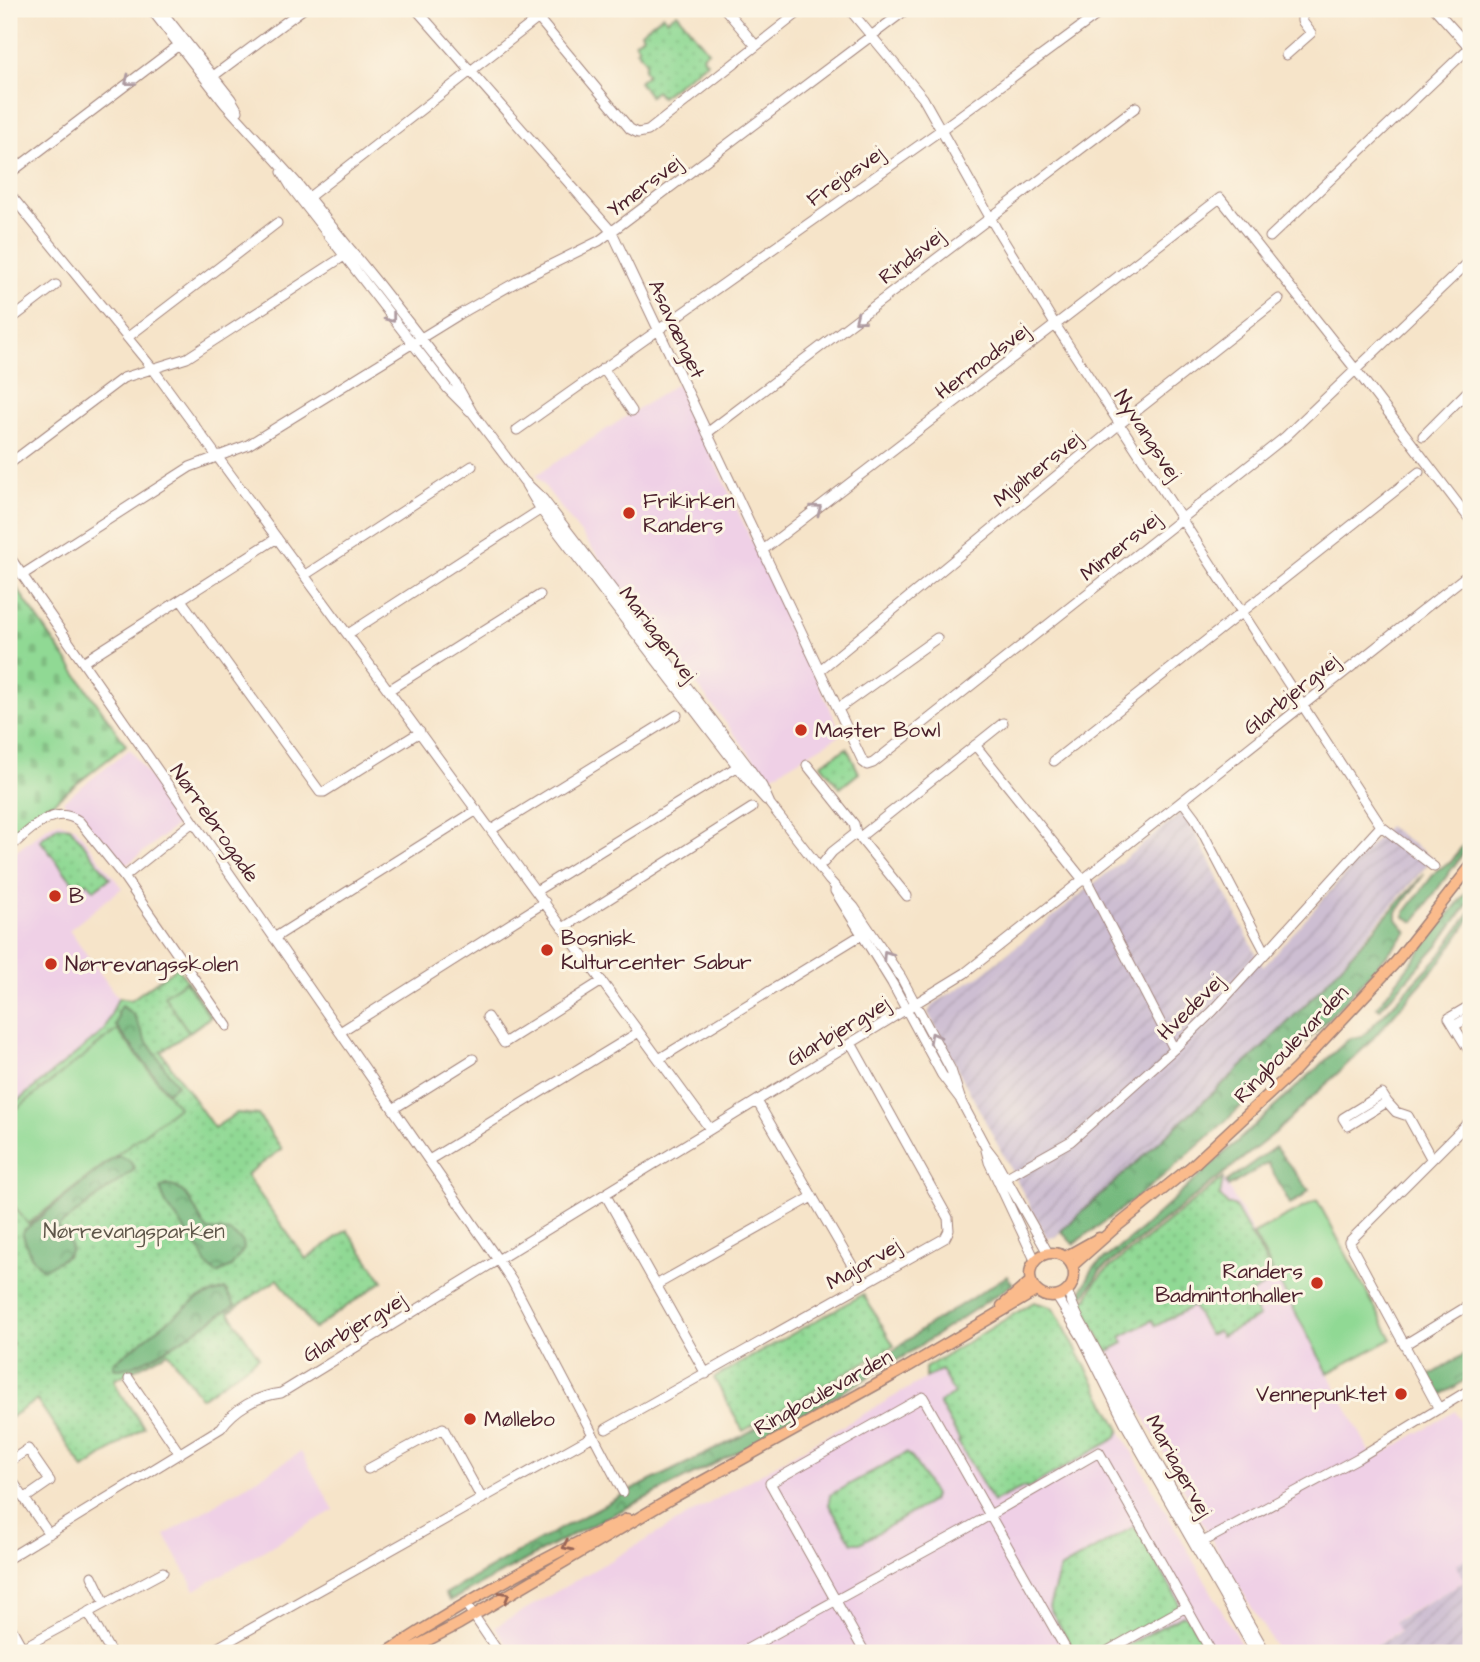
<svg xmlns="http://www.w3.org/2000/svg" width="1480" height="1662" font-family="'Architects Daughter',sans-serif">
	<style>
		.built { fill: #efd0e6 }
		.industrial { fill: url(#industrial-furrows) }
		.grass { fill: url(#grass-dots); stroke: #6d7c60; stroke-width: 2 }
		.forest { fill: url(#forest-crowns); stroke: #5f6c54; stroke-width: 2 }
		.cemetery { fill: url(#cemetery-stones); stroke: #6d7c60; stroke-width: 2 }
		.garden { fill: #90d994; stroke: #6d7c60; stroke-width: 2 }
		.lines { fill: none; stroke-linecap: round; stroke-linejoin: round }
		.minor-casing { stroke: #a0827a; stroke-width: 11 }
		.major-casing { stroke: #a0827a; stroke-width: 13 }
		.minor { stroke: #fff; stroke-width: 9 }
		.major { stroke: #fabb8c; stroke-width: 10 }
		.oneway { stroke: #ae9aa0 }
		.oneway2 { stroke: #996557 }
		.poi-dot { fill: #c8321e; stroke: #fcf5e5; stroke-width: 2.5 }
		.labels { text-anchor: middle; stroke-width: 6; stroke-linejoin: round; paint-order: stroke }
		.street-label { font-size: 21px; fill: #4a1f2b; stroke: #fcf5e5 }
		.poi-label { font-size: 21px; fill: #4a1f2b; stroke: #fcf5e5; text-anchor: start }
		.park-label { font-size: 21px; fill: #5f574a; stroke: #fcf5e5 }
	</style>
	<defs>
		<pattern id="industrial-furrows" width="10" height="10" patternUnits="userSpaceOnUse" patternTransform="scale(1.75)"><rect width="10" height="10" fill="#cdbed2"/><path d="M-1 1l2-2M0 10L10 0M9 11l2-2" fill="none" stroke="#b2a3b4"/></pattern>
		<pattern id="grass-dots" width="8" height="8" patternUnits="userSpaceOnUse" patternTransform="scale(1.75)"><rect width="8" height="8" fill="#90d994"/><path d="M2 2h.1M6 6h.1" fill="none" stroke="#7eba80" stroke-width="1.8" stroke-linecap="round"/></pattern>
		<pattern id="forest-crowns" width="20" height="18" patternUnits="userSpaceOnUse" patternTransform="scale(1.75)"><rect width="20" height="18" fill="#74b97e"/><path d="M2 6a3 3 0 1 1 6 0M12 15a3 3 0 1 1 6 0" fill="none" stroke="#619667"/></pattern>
		<pattern id="cemetery-stones" width="16" height="16" patternUnits="userSpaceOnUse" patternTransform="scale(1.75)"><rect width="16" height="16" fill="#90d994"/><path d="M2 7V4a2 2 0 0 1 4 0v3zM10 15v-3a2 2 0 0 1 4 0v3z" fill="#7eba80"/></pattern>
	</defs>
	<rect width="100%" height="100%" fill="#fcf5e5"/>
	<filter id="ink" filterUnits="userSpaceOnUse"><feTurbulence type="fractalNoise" baseFrequency=".0143" numOctaves="2"/><feDisplacementMap in="SourceGraphic" scale="14" xChannelSelector="R" yChannelSelector="G"/><feConvolveMatrix kernelMatrix="1 2 1 2 8 2 1 2 1" color-interpolation-filters="sRGB"/></filter>
	<filter id="wash" filterUnits="userSpaceOnUse"><feTurbulence type="fractalNoise" baseFrequency=".00686" numOctaves="4" result="noise"/><feDisplacementMap in="SourceGraphic" scale="28" xChannelSelector="R" yChannelSelector="G"/><feGaussianBlur stdDeviation="1.57" result="paint"/><feColorMatrix in="noise" values="0 0 0 0 0 0 0 0 0 0 0 0 0 0 0 0 0 1.4 0 .05"/><feComposite in="paint" operator="in"/></filter>
	<g filter="url(#wash)">
		<rect width="100%" height="100%" fill="#f6e4c9"/>
		<path class="built" d="M678 383 842 734 768 778 536 475Z
			M130 749 177 817 176 826 129 863H121L110 849 107 850 81 817 72 812 63 801Z
			M59 822 75 827 122 888 69 930 118 998 104 1031 9 1108V857L50 825Z
			M1223 1177 1374 1459 1455 1411 1471 1442V1555L1457 1564 1465 1581 1394 1621 1399 1631 1364 1653H1279L1219 1553 1082 1304 1088 1300 1105 1274Z
			M999 1336 1080 1360 1246 1653H512L495 1627Z
			M301 1452 334 1510 195 1590 165 1535Z"/>
		<path class="industrial" d="M1184 811 1263 967 1388 826 1433 858 1313 997 1263 1047 1055 1237 1047 1238 928 1013 932 1005 982 974Z
			M1471 1555V1653H1364L1399 1632 1394 1622 1465 1581 1456 1564Z"/>
		<path class="grass" d="M677 13 708 51 702 56 707 62 661 97 656 91 650 96 639 82 647 75 644 69 646 62 637 50 639 48 635 42 643 36 641 32 663 15 667 20Z
			M847 748 859 773 840 788 821 764Z
			M58 826 70 827 110 878 94 890 87 882 78 889 40 840Z
			M177 967 212 1016 161 1052 214 1128 237 1113 258 1115 282 1149 246 1175 306 1259 347 1230 383 1281 314 1329 278 1279 229 1312 259 1357 201 1398 168 1352 114 1380 120 1393 144 1427 84 1469 37 1400 9 1418V1347L13 1344 9 1339V1108L104 1031 118 998 131 1000Z
			M1223 1178 1220 1196 1228 1205H1234L1276 1279 1248 1295 1259 1317 1221 1336 1218 1331 1209 1335 1193 1306 1156 1326 1152 1320 1121 1337 1124 1343 1107 1352 1080 1299H1087L1095 1283 1103 1273Z
			M863 1294 894 1346 743 1431 714 1378Z
			M1034 1302 1051 1307 1056 1312 1120 1430 1116 1438 1026 1489 1024 1487 993 1502 958 1442 960 1441 939 1403 954 1394 941 1370 925 1378V1368Z
			M906 1453 912 1457 934 1495 932 1501 860 1543H852L829 1505 830 1495Z
			M1135 1526 1177 1598 1179 1605 1175 1610 1096 1653H1075L1049 1607 1060 1569Z
			M1183 1615 1189 1619 1209 1653H1113Z"/>
		<path class="forest" d="M1471 834V842L1414 922 1405 917V912L1437 870 1451 862Z
			M1424 874 1397 912V919L1407 932C1306 1046 1200 1157 1073 1244L1061 1231 1263 1047 1313 997Z
			M1471 886V899L1439 944 1380 1009 1377 1007Z
			M1471 910V917L1442 960 1367 1045 1275 1133 1100 1271 1085 1295 1080 1294 1093 1268 1136 1234 1350 1038 1362 1037 1442 953Z
			M122 1006 134 1015 145 1039 177 1085 167 1092 116 1026 119 1009Z
			M1275 1147 1309 1190 1301 1198 1290 1204 1268 1163 1228 1187 1226 1182Z
			M119 1156 129 1160 135 1169 59 1226V1230L69 1241 71 1249 68 1255 43 1270 30 1255 22 1232 112 1159Z
			M167 1185C192 1188 194 1215 208 1230L230 1232 243 1242 244 1249 231 1267 217 1274 207 1265 201 1252 166 1204 160 1188Z
			M1007 1276 1013 1284 906 1355 857 1384 728 1457 570 1536 450 1601 445 1594 545 1537 628 1492 740 1437 892 1352 924 1328Z
			M225 1289 235 1305C210 1321 141 1371 115 1369L113 1363 197 1299Z
			M1471 1350V1377L1441 1395 1437 1391 1428 1377Z"/>
		<path class="cemetery" d="M9 577 126 745 9 837Z"/>
		<path class="garden" d="M185 981 210 1017 189 1032 164 996Z
			M117 1030 178 1107 28 1224 9 1199V1115Z
			M1317 1200 1392 1339 1328 1373 1253 1234Z"/>
	</g>
	<g filter="url(#ink)">
		<g class="lines">
			<defs>
				<path id="minor" d="M151 9 225 104 296 182 380 286 455 382 472 412 524 481 543 499 747 765 762 786 770 804 829 880 854 907 901 977 951 1070 961 1101 985 1146 995 1159 1048 1253
					M160 9 231 99 238 111
					M416 9 612 232 863 762 867 765 873 763 1285 437 1471 260
					M725 9 756 46
					M849 9 923 98 996 228 1056 326 1381 826 1434 867
					M1435 9 1471 49
					M538 18 630 129 638 133 648 131 803 9
					M1286 55 1311 33 1302 21V9
					M208 80 303 9
					M282 172 291 187 447 388 470 411
					M9 174 184 41
					M9 193 153 369 710 1129
					M304 201 550 9
					M1270 237 1470 47
					M9 321 56 285
					M128 337 277 223
					M603 368 632 411
					M517 430 938 132 1105 9
					M707 433 1136 107
					M1423 436 1471 388
					M9 464 123 378 187 358 352 251
					M526 485 541 510 748 780 766 800
					M763 550 1220 198 1356 370 1471 521
					M9 556 498 1260 512 1281 623 1492
					M22 575 190 467 248 445 460 314 520 280 599 241 907 9
					M305 575 472 466
					M181 600 320 792H324L420 732
					M348 634 543 508
					M83 662 277 538
					M820 670 1116 427 1279 299
					M389 690 540 595
					M838 709 937 638
					M975 745 1084 881
					M1054 761 1419 472
					M807 765 854 824 856 833 907 896
					M1183 802 1195 818 1266 953
					M491 830 677 715
					M860 837 1003 723
					M9 848C30 831 52 803 79 821L124 877 193 822
					M824 862 832 852 856 833
					M124 877 227 1026
					M1086 879 1174 1049
					M536 891 740 765
					M835 891 892 983 942 1075 961 1100
					M563 928 752 808
					M274 938 477 810
					M1471 1005 1449 1018 1471 1054
					M487 1017 504 1043 602 981
					M1454 1026 1471 1016
					M340 1032 545 902
					M659 1059 866 932
					M757 1101 863 1284
					M1387 1102 1382 1094 1343 1118 1348 1126 1387 1102 1396 1112 1408 1116 1431 1158
					M393 1109 473 1059
					M986 1150 989 1162 1035 1260
					M429 1160 639 1032
					M998 1182 1071 1141 1174 1049 1213 1011 1381 826
					M605 1194 706 1374
					M656 1285 812 1197
					M1067 1291 1077 1315 1146 1443 1266 1653
					M1057 1297 1083 1339 1126 1425 1256 1653
					M1404 1345 1471 1304
					M129 1379 180 1454
					M1439 1409 1349 1242 1471 1120
					M606 1429 945 1238 949 1230 948 1218 851 1043
					M9 1462 28 1449 50 1481 24 1499
					M368 1469 443 1428 482 1499
					M9 1476 49 1534
					M1199 1544 1358 1458 1471 1389
					M9 1558 221 1428C234 1409 257 1396 281 1393L965 973 1471 572
					M92 1576 105 1603
					M466 1604 499 1653
					M88 1612 111 1653
					M9 1624 25 1653
					M22 1648 163 1572
					M208 1653 593 1436
					M740 1653 964 1530 1099 1452 1212 1653
					M865 1653 770 1483 923 1397 1068 1653
					M1104 1653 1186 1607"/>
				<path id="major" d="M1030 1275a22 22 0 1 1 44 0a22 22 0 1 1-44 0Z
					M1065 1257 1099 1238
					M1072 1266 1116 1227 1192 1166 1296 1069 1395 963 1471 866
					M1002 1306 1030 1282
					M386 1653C463 1603 543 1557 627 1519
					M403 1653 459 1624 674 1497 899 1372 1036 1291"/>
			</defs>
			<use href="#minor" class="minor-casing"/>
			<use href="#major" class="major-casing"/>
			<use href="#minor" class="minor"/>
			<use href="#major" class="major"/>
		</g>
		<defs><path id="oneway-chevron" d="M-2-3.5L2.5 0L-2 3.5" fill="none" stroke-width="1.6" stroke-linecap="round" stroke-linejoin="round" transform="scale(1.75)"/></defs>
		<g class="oneway">
			<use href="#oneway-chevron" transform="translate(129 81) rotate(142)"/>
			<use href="#oneway-chevron" transform="translate(391 318) rotate(52)"/>
			<use href="#oneway-chevron" transform="translate(859 319) rotate(142)"/>
			<use href="#oneway-chevron" transform="translate(817 509) rotate(-37)"/>
			<use href="#oneway-chevron" transform="translate(887 955) rotate(-123)"/>
			<use href="#oneway-chevron" transform="translate(934 1037) rotate(-118)"/>
		</g>
		<g class="oneway2">
			<use href="#oneway-chevron" transform="translate(567 1546) rotate(153)"/>
			<use href="#oneway-chevron" transform="translate(505 1596) rotate(-30)"/>
		</g>
	</g>
	<g class="poi-dot">
		<circle cx="629" cy="513" r="7"/>
		<circle cx="801" cy="730" r="7"/>
		<circle cx="55" cy="896" r="7"/>
		<circle cx="547" cy="950" r="7"/>
		<circle cx="51" cy="964" r="7"/>
		<circle cx="1317" cy="1283" r="7"/>
		<circle cx="1401" cy="1394" r="7"/>
		<circle cx="470" cy="1419" r="7"/>
	</g>
	<g class="labels">
		<g class="street-label">
			<text transform="translate(845 176) rotate(-35)" y="7">Frejasvej</text>
			<text transform="translate(644 186) rotate(-37)" y="7">Ymersvej</text>
			<text transform="translate(911 256) rotate(-38)" y="7">Rindsvej</text>
			<text transform="translate(677 329) rotate(65)" y="7">Asavænget</text>
			<text transform="translate(982 361) rotate(-37)" y="7">Hermodsvej</text>
			<text transform="translate(1148 435) rotate(57)" y="7">Nyvangsvej</text>
			<text transform="translate(1037 469) rotate(-39)" y="7">Mjølnersvej</text>
			<text transform="translate(1120 546) rotate(-39)" y="7">Mimersvej</text>
			<text transform="translate(658 634) rotate(53)" y="7">Mariagervej</text>
			<text transform="translate(1291 694) rotate(-39)" y="7">Glarbjergvej</text>
			<text transform="translate(215 823) rotate(55)" y="7">Nørrebrogade</text>
			<text transform="translate(1190 1007) rotate(-45)" y="7">Hvedevej</text>
			<text transform="translate(838 1031) rotate(-31)" y="7">Glarbjergvej</text>
			<text transform="translate(1291 1044) rotate(-46)" y="7">Ringboulevarden</text>
			<text transform="translate(863 1264) rotate(-30)" y="7">Majorvej</text>
			<text transform="translate(354 1327) rotate(-31)" y="7">Glarbjergvej</text>
			<text transform="translate(823 1392) rotate(-29)" y="7">Ringboulevarden</text>
			<text transform="translate(1179 1466) rotate(61)" y="7">Mariagervej</text>
		</g>
		<g class="poi-label">
			<text x="643" y="508">Frikirken<tspan x="643" dy="24">Randers</tspan></text>
			<text x="815" y="737">Master Bowl</text>
			<text x="69" y="903">B</text>
			<text x="561" y="945">Bosnisk<tspan x="561" dy="24">Kulturcenter Sabur</tspan></text>
			<text x="65" y="971">Nørrevangsskolen</text>
			<text x="1303" y="1278" text-anchor="end">Randers<tspan x="1303" dy="24">Badmintonhaller</tspan></text>
			<text x="1387" y="1401" text-anchor="end">Vennepunktet</text>
			<text x="484" y="1426">Møllebo</text>
		</g>
		<g class="park-label">
			<text x="134" y="1238">Nørrevangsparken</text>
		</g>
	</g>
	<rect width="1480" height="1662" fill="none" stroke="#fcf5e5" stroke-width="35"/>
</svg>
